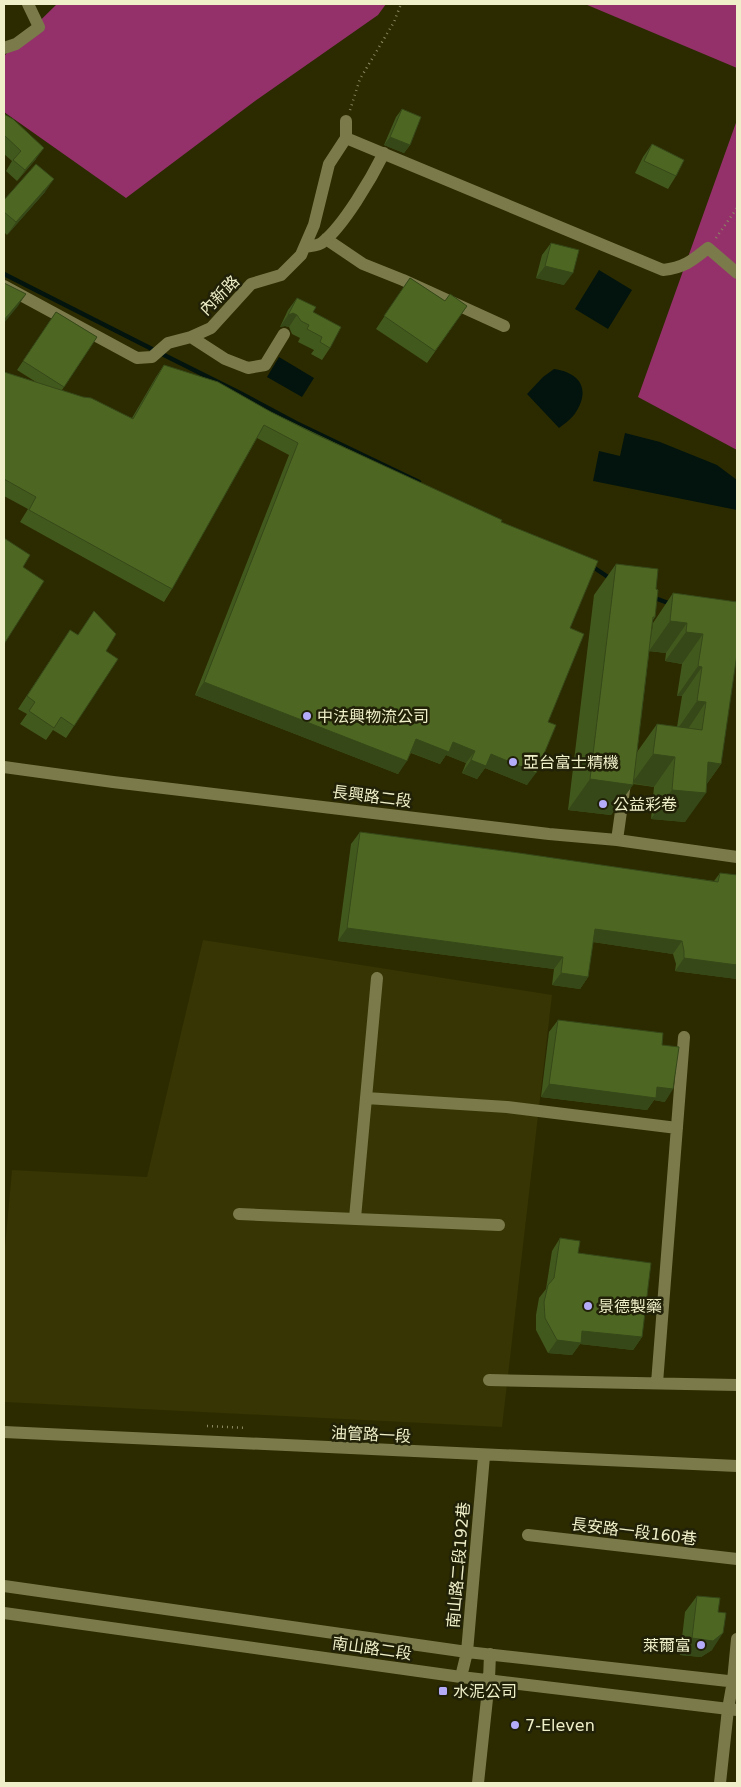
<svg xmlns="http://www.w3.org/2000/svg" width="741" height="1787" font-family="'DejaVu Sans','Noto Sans TC',sans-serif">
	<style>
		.built { fill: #363503 }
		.forest { fill: #94316b }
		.water { fill: #02140d }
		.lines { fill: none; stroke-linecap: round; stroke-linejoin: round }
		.stream { stroke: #02140d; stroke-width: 4.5 }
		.path { stroke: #8a8961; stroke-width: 2.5; stroke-dasharray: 1 4; stroke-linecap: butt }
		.minor { stroke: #7a7a4b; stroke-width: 12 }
		.wall { fill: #42591e }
		.shaded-wall { fill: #364818 }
		.building { fill: #4d6723; stroke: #364818 }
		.poi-dot { fill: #b4acf9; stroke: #212108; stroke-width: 2 }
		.labels { text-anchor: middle; stroke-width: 5; stroke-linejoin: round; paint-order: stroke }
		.street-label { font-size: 16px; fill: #efefc9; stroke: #212108 }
		.poi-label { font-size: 16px; fill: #efefc9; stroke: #212108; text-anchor: start }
	</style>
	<rect width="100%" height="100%" fill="#2c2b00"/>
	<path class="built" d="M203 940 552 995 502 1427 4 1402V1258L12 1170 147 1177Z"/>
	<path class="forest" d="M57 4H386L378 15 255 101 126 198 4 112V56Z
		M585 4H737V68Z
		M737 120V450L638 397Z"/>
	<path class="water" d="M599 270 632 290 608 329 575 309Z
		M279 357 314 378 302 397 267 377Z
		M554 369C582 373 591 391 574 415 570 420 564 424 559 428L527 394 543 377Z
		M625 433 660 442 717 465 737 480V510L593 481 599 451 620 456Z"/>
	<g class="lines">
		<path class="stream" d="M4 274 152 349
			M164 355 240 393 296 423 419 482
			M590 565 611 579
			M652 597 671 604"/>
		<path class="path" d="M350 110 360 79 394 22 401 4
			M716 238 737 208
			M207 1426 246 1428"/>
		<path class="minor" d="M4 48 16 44 39 27 28 4
			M346 138 663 270C683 268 692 261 708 248L737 273
			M326 239 363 264 403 280 504 326
			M305 247C310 246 319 246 323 242 344 225 371 179 384 153
			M4 286 137 358 152 357 168 343 191 337 211 328 251 284 281 275 301 255 314 225 329 164 346 138V121
			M191 337 225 359 248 368 265 365 284 334
			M4 767 113 782 549 834 617 840 737 857
			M617 840 625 783
			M366 1098 507 1107 677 1128
			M239 1214 499 1225
			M355 1218 377 978
			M489 1380 737 1385
			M657 1383 684 1037
			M4 1432 737 1466
			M528 1535 737 1559
			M4 1586 467 1652 737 1682
			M4 1613 461 1677 737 1710
			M461 1677 467 1652 484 1456
			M478 1783 489 1680 490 1654
			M720 1783 728 1709 733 1681 737 1639"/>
	</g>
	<path class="wall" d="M402 109 410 145 404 153 384 145 396 117Z
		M4 114 36 159 17 181 6 171 12 161 4 154Z
		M652 144 676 176 668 189 635 173 643 157Z
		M45 192 7 235 4 232V200Z
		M551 243 564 285 536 278 542 255Z
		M410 278 445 301 467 306 427 363 376 329Z
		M297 298 313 312 330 348 322 360 311 354 314 350 298 342 300 338 292 334 289 327 285 326 280 327 288 310Z
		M56 312 97 337 62 390 132 418 156 377 164 365 271 412 501 522 570 628 548 722 527 785 485 768 477 779 462 773 466 763 446 755 440 764 411 753 398 774 195 695 289 455 257 438 172 589 164 602 20 522 28 509 4 496V372L36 382 17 370Z
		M616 564 656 589 655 617 653 620 637 752 657 724 677 727 682 696H677L682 664 665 661 666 653 649 651 653 623 673 593 737 602 721 764 706 785 685 822 651 819 654 787 633 784 611 815 568 810 594 595Z
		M94 611 106 651 74 726 66 738 53 730 46 740 20 724 27 714 18 709 70 630 78 635Z
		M360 832 714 881 720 873 737 979 675 971 676 964 673 954 593 942 588 977 580 989 552 985 554 969 338 941 351 844Z
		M558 1020 662 1045 665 1102 654 1100 647 1110 541 1097 549 1032Z
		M560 1238 578 1253 642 1337 633 1350 580 1344 572 1355 548 1353 536 1330V1315L539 1298 546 1289 552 1251Z
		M697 1596 718 1612 712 1650 701 1657 680 1655 685 1612Z"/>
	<path class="shaded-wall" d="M390 137 410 145 404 153 384 145Z
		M44 148 36 159 17 181 25 170Z
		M54 179 45 192 7 235 16 222Z
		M545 266 573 273 564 285 536 278Z
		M26 294 18 306 4 323V320Z
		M293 313 297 315 289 327 285 326 280 327 288 315Z
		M670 621 687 623 666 653 649 651Z
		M686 632 703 634 682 664 665 661Z
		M698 666 702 667 682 696H677Z
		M204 682 407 761 398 774 195 695Z
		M697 701 706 702 686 732 676 731Z
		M416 739 453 742 475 751 466 763 446 755 440 764 407 751Z
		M491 754 536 773 527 785 485 768 477 779 462 773 471 760Z
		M653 754 675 757 654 787 632 783Z
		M708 762 721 764 701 792 706 793 685 822 651 819 672 790Z
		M590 779 633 785 611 815 568 810Z
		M347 928 563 957 554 969 338 941Z
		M595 929 682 941 673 954 586 941Z
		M684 958 737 965V979L675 971Z
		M561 973 588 977 580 989 552 985Z
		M549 1084 657 1087 673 1089 665 1102 654 1100 647 1110 541 1097Z
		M582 1331 642 1337 633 1350 580 1344 572 1355 548 1353 557 1340Z
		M723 1633 712 1650 701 1657 680 1655 692 1638Z"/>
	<path class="building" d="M402 109 421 117 410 145 390 137Z
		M4 114 13 119 44 148 25 170 13 160 21 151 4 135Z
		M652 144 684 160 676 176 644 161Z
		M36 164 54 179 16 222 4 212V200Z
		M551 243 579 250 573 273 545 266Z
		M410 278 445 301 450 294 467 306 435 351 384 316Z
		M4 283 26 294 4 320Z
		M297 298 316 307 313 312 341 327 330 348 320 342 322 337 307 329 309 325 301 321 297 315 293 313 288 315Z
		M56 312 97 337 64 387 23 361Z
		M164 365 218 382 271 412 315 434 502 520 501 522 598 561 570 628 584 634 548 722 556 725 536 773 491 754 486 766 471 760 475 751 453 742 449 752 416 739 407 761 204 682 298 443 264 425 172 589 29 510 36 497 4 479V372L83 397 91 398 133 419Z
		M4 538 30 555 23 567 44 581 4 644Z
		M616 564 658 569 656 589 658 590 655 617H653L633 785 590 779Z
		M673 593 737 602V654L721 764 708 762 706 793 672 790 675 757 653 754 657 724 702 730 706 702 697 701 702 667 698 666 703 634 686 632 687 623 670 621Z
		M94 611 116 634 106 651 118 659 74 726 61 717 54 728 29 711 35 702 27 696 70 630 78 635Z
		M360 832 519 853 718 882 720 873 737 875V965L684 958V951L682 941 595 929 588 977 561 973 563 957 347 928Z
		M558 1020 663 1033 662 1045 679 1047 673 1089 657 1087 656 1098 549 1084Z
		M560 1238 580 1241 578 1253 651 1263 642 1337 582 1331 581 1343 557 1340 545 1318 544 1302 548 1285 554 1278Z
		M697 1596 720 1598 718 1612 726 1613 723 1633 713 1641 692 1638Z"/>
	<g class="poi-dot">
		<circle cx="307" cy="716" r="5"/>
		<circle cx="513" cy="762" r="5"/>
		<circle cx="603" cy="804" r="5"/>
		<circle cx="588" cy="1306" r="5"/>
		<circle cx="701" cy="1645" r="5"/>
		<rect x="438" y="1686" width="10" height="10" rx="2.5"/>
		<circle cx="515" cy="1725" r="5"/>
	</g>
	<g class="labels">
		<g class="street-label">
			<text transform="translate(219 295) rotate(-45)" y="6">內新路</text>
			<text transform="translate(372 796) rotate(7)" y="6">長興路二段</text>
			<text transform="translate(371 1434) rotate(3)" y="6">油管路一段</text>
			<text transform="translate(634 1531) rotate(7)" y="6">長安路一段160巷</text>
			<text transform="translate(458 1565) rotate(-85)" y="6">南山路二段192巷</text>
			<text transform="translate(372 1648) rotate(8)" y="6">南山路二段</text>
		</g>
		<g class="poi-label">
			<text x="317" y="722">中法興物流公司</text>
			<text x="523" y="768">亞台富士精機</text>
			<text x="613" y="810">公益彩卷</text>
			<text x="598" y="1312">景德製藥</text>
			<text x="691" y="1651" text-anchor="end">萊爾富</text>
			<text x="453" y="1697">水泥公司</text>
			<text x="525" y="1731">7-Eleven</text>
		</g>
	</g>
	<rect width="741" height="1787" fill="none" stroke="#efefc9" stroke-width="10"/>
</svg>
